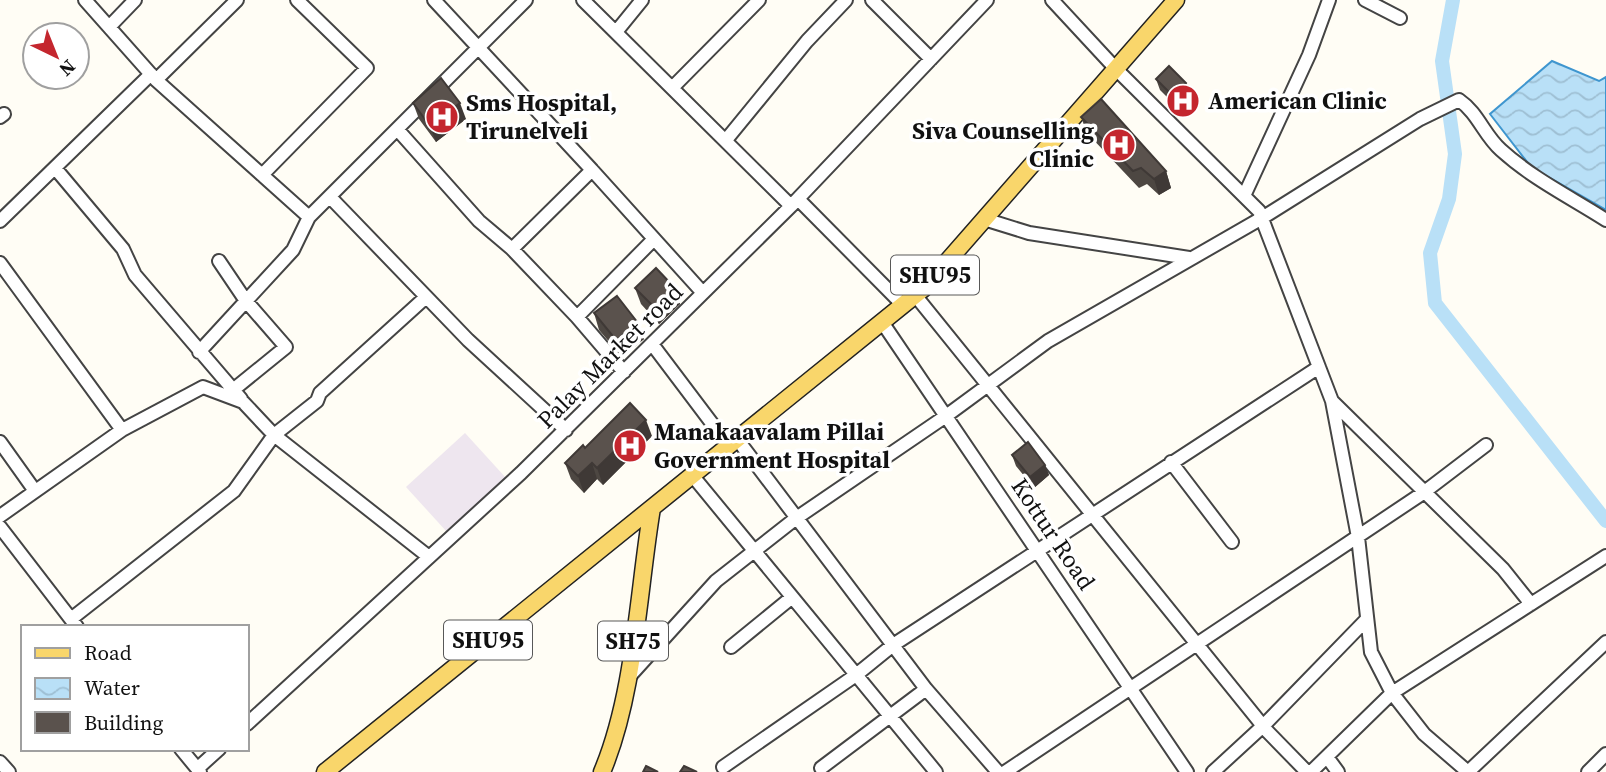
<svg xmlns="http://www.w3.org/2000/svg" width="1606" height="772" font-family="'Source Serif 4',serif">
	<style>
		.industrial { fill: #eee6ef }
		.water { fill: url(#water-waves); stroke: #3f96cf; stroke-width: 2 }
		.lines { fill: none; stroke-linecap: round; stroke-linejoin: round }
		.canal { stroke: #b9e0f7; stroke-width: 14 }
		.minor-casing { stroke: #444; stroke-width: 16 }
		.major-casing { stroke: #222; stroke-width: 19 }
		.minor { stroke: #fff; stroke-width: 12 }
		.major { stroke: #f9d66b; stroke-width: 16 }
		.wall { fill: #4d4742 }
		.shaded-wall { fill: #3f3936 }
		.building { fill: #5a524d; stroke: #3f3936; stroke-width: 2 }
		.labels { text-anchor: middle; stroke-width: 7; stroke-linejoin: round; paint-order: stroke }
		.shield { fill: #fff; stroke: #585858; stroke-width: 2 }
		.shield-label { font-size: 23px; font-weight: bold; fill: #111 }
		.poi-label { font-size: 24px; font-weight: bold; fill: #111; stroke: #fff; text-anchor: start }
		.street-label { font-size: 24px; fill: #111; stroke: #fff }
	</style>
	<defs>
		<pattern id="water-waves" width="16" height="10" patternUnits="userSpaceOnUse" patternTransform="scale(1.75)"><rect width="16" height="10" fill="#b9e0f7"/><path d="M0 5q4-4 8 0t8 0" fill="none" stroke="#9ebfd3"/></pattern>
	</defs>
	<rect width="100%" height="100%" fill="#fffdf5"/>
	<path class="industrial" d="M465 433 506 478 447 532 406 487Z"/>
	<path class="water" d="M1552 61 1599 81 1606 77V210L1531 167 1490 114Z"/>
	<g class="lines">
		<path class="canal" d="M1453 0 1442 61 1455 154 1449 199 1430 253 1435 303 1606 521"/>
		<defs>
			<path id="minor" d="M85 0 156 80 309 217
				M434 0 592 170 512 249 577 317 653 240
				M583 0 791 206
				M872 0 931 59
				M1052 0 1116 69 1259 211 1332 401 1358 537 1371 652 1392 693 1424 734 1468 772 1606 642
				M1365 0 1400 18
				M109 27 135 0
				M616 32 642 0
				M156 80 237 0
				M673 87 759 0
				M0 117 4 114
				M397 129 479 221 512 249
				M726 140 807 41 846 0
				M55 168 123 249 135 275 241 399
				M592 170 703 293
				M262 175 367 68 297 0
				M1244 196 1309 55 1329 0
				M330 197 468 340 566 430
				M798 199 903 305
				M984 219 1029 233 1189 258
				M0 221 151 74
				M219 261 246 301 286 347 233 390
				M0 263 122 430
				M915 295 1267 731 1307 772
				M426 297 320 393 317 401 274 435 429 557
				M577 317 624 372
				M882 322 1187 772
				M652 344 729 446
				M199 352 293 250 309 217 526 0
				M1333 402 1503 569 1531 604
				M737 439 926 689 998 772
				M0 442 35 491
				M1171 462 1232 542
				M692 475 936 772
				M0 516 122 430 203 387 243 402 274 435 234 491 71 619
				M0 527 77 627
				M731 647 791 598
				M628 678 716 581 795 519 946 416 1048 341 1262 218 1420 119 1459 100C1478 113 1484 135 1501 150 1533 179 1570 197 1606 220
				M247 724 521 473 791 206 987 0
				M181 749 200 772
				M1327 757 1338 772
				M0 762 9 772
				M723 767 856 675 893 645 1319 367
				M821 768 926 689
				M197 769 219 749
				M1005 772 1423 493 1486 445
				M1213 772 1263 726 1367 619
				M1311 772 1392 693 1606 556
				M1588 772 1606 754"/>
			<path id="major" d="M325 772 924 288 1176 0
				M602 772C635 694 638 592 652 508"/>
		</defs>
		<use href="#minor" class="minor-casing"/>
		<use href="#major" class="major-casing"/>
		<use href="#minor" class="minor"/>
		<use href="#major" class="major"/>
	</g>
	<path class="wall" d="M1156 79 1190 95 1196 107 1186 116 1160 90Z
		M413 103 466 119 436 142 419 119Z
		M1081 117 1166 171 1171 188 1159 195 1147 184 1139 188 1087 133Z
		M674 287 680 304 659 324 641 304 635 288Z
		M594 313 644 339 622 357 599 330Z
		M652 436 603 485 597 479 584 493 571 479 565 463Z
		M1012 455 1045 465 1049 475 1034 488 1016 466Z"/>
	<path class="shaded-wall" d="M1186 83 1190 94 1183 87Z
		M1192 96 1196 107 1186 116 1182 105Z
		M460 103 466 119 436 142 430 126Z
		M1166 171 1171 188 1159 195 1154 179Z
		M674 287 680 304 659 324 654 307Z
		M638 323 644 339 622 357 616 340Z
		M646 420 652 436 603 485 597 468Z
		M592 463 597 479 584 493 578 476Z
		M1045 465 1049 475 1034 488 1030 477Z"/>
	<path class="building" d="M1169 66 1186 83 1183 87 1192 96 1182 105 1156 79Z
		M441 78 460 103 430 126 413 103Z
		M1101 99 1166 171 1154 179 1141 168 1133 171 1081 117Z
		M656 268 674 287 654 307 635 288Z
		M617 296 638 323 616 340 594 313Z
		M630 403 646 420 597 468 592 463 578 476 565 463 583 445 585 448Z
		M1028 442 1045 465 1030 477 1012 455Z
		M646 766 658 772H643Z
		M684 766 697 772H680Z"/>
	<defs>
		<symbol id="hospital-disc" viewBox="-11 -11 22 22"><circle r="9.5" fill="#c4262e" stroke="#fff"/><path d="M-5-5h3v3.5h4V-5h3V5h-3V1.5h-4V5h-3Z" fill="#fff"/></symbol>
	</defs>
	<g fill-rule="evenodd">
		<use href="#hospital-disc" x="1164" y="82" width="38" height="38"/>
		<use href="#hospital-disc" x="423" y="98" width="38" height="38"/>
		<use href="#hospital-disc" x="1100" y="126" width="38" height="38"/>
		<use href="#hospital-disc" x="611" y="427" width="38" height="38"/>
	</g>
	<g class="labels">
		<g class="shield">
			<rect x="891" y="255.5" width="88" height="39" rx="5"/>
			<rect x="444" y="620.5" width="88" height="39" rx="5"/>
			<rect x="598" y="621.5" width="70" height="39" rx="5"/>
		</g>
		<g class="shield-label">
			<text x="935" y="283">SHU95</text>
			<text x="488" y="648">SHU95</text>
			<text x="633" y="649">SH75</text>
		</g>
		<g class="poi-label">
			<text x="1208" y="109">American Clinic</text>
			<text x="466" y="111">Sms Hospital,<tspan x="466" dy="28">Tirunelveli</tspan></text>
			<text x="1094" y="139" text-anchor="end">Siva Counselling<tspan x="1094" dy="28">Clinic</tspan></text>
			<text x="654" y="440">Manakaavalam Pillai<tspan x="654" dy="28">Government Hospital</tspan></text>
		</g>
		<g class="street-label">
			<text transform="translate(610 356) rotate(-45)" y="8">Palay Market road</text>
			<text transform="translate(1053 534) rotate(56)" y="8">Kottur Road</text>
		</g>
	</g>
	<rect x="21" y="625" width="228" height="126" fill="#ffffff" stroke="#a0a0a0" stroke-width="2"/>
	<rect x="35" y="648" width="35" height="10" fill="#f9d66b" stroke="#a0a0a0" stroke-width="2"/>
	<text x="84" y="660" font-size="21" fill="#111111">Road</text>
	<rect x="35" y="678" width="35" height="21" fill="url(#water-waves)" stroke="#a0a0a0" stroke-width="2"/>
	<text x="84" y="695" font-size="21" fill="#111111">Water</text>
	<rect x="35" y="712" width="35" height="21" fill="#5a524d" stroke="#a0a0a0" stroke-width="2"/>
	<text x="84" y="730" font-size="21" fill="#111111">Building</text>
	<g transform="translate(56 56) rotate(137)"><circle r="33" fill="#ffffff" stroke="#a0a0a0" stroke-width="2"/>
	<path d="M0-5L12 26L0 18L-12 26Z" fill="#c4262e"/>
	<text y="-10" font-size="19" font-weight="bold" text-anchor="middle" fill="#111111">N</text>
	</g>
</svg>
